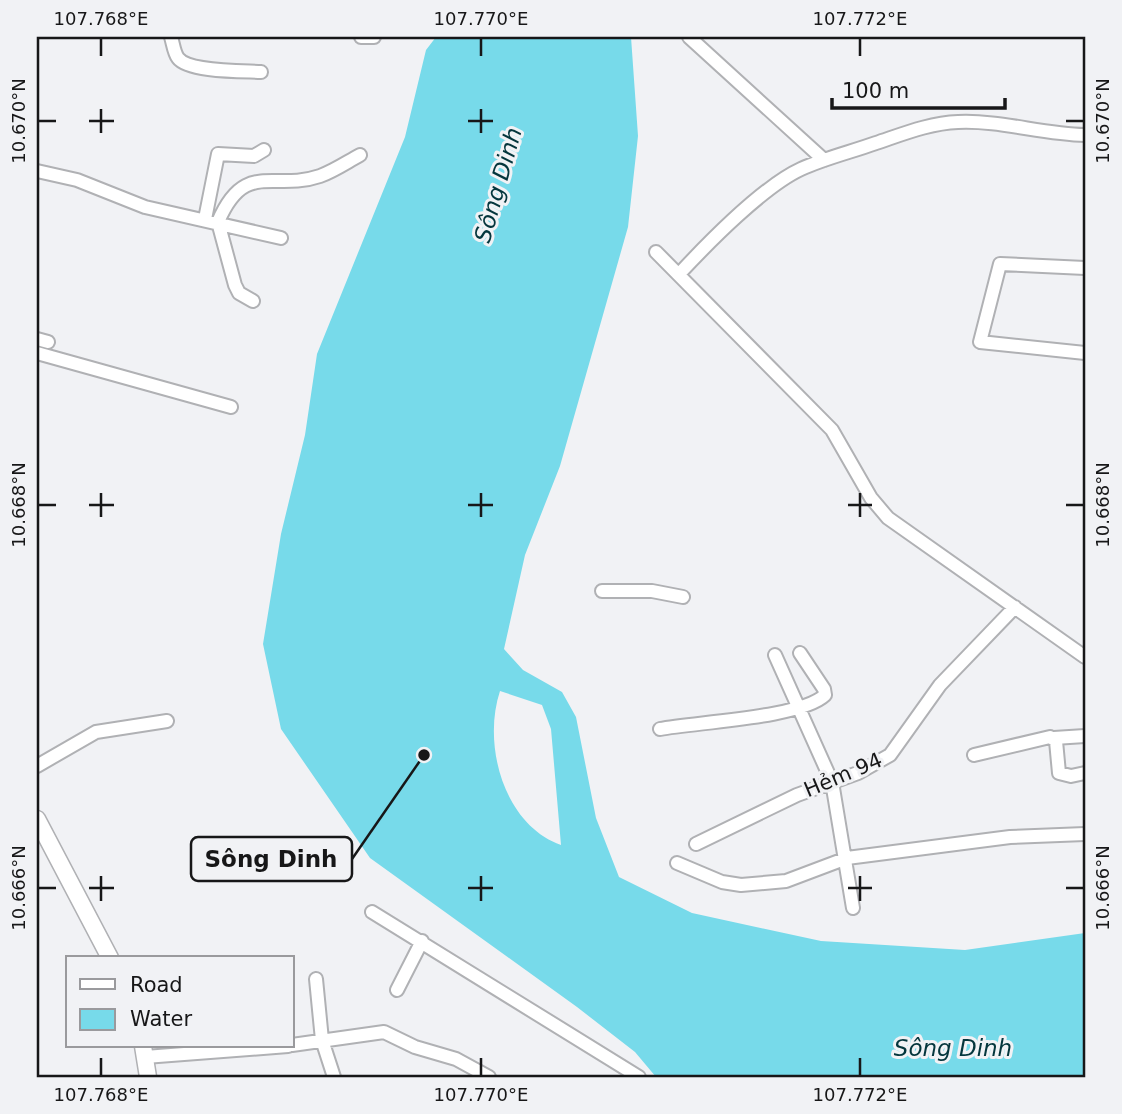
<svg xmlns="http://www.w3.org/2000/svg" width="1122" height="1114" font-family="'DejaVu Sans',sans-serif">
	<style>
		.water { fill: #77daea; fill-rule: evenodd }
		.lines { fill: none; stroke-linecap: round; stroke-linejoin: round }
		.minor-casing { stroke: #b0b1b4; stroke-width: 16 }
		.tertiary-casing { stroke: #b0b1b4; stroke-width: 19 }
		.minor { stroke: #fff; stroke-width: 12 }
		.tertiary { stroke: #fff; stroke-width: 16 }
		.ticks { fill: none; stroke: #171718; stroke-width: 2.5 }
		.labels { text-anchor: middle; stroke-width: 6; stroke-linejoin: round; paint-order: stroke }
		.street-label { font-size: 21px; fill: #171718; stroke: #f1f2f5 }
		.water-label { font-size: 23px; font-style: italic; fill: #04363d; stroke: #f1f2f5 }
		.leader { fill: none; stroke: #171718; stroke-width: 2.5 }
		.callout-dot { fill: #171718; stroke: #f1f2f5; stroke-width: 2.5 }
		.callout { fill: #f1f2f5; stroke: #171718; stroke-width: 2.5 }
		.callout-label { font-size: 23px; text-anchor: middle; font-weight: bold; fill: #171718 }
		.neatline { fill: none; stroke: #171718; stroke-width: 2.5 }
		.ticks-label { font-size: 18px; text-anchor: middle; fill: #171718 }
	</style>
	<rect width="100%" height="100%" fill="#f1f2f5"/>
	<path class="water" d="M436 37H631L638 136 628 227 560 466 525 555 504 649 523 670 562 692 576 717 596 818 619 877 692 913 821 941 965 950 1085 933V1077H656L635 1052 577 1007 370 858 281 729 263 644 281 534 305 435 317 354 405 137 426 50ZM500 691 542 705 551 729 561 845C504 825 482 745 500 691Z"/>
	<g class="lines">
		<defs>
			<path id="minor" d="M171 37C173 43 174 53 178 58 188 72 244 71 261 72
				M361 37H374
				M689 37 824 160
				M37 171 77 180 145 207 281 238
				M205 219 218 154 254 156 264 150
				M656 252 832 430 871 498 888 518 1085 657
				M1085 268 1000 264 980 342 1085 353
				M680 273C708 243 764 186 801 169 825 158 851 152 876 143 903 134 930 123 958 122 999 120 1042 134 1085 135
				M253 301 239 293 235 285 218 222C245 159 273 192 320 176 334 171 347 162 360 155
				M37 339 48 342
				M37 353 231 407
				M602 591H652L683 597
				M775 655 832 782 853 908
				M660 729C696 722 801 718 825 695L824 689 800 653
				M1054 738 1085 736
				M974 755 1050 737 1056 741 1059 773 1071 776 1085 773
				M37 766 96 732 167 721
				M696 844 797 795 858 773 890 755 940 685 1015 607
				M677 863 722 882 741 885 786 881 847 858 1010 837 1085 834
				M372 912 639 1077
				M316 979 322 1040 334 1077
				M397 990 422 941
				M292 1045 384 1032 415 1047 456 1059 489 1077
				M145 1057 288 1046"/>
			<path id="tertiary" d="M37 819 110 958
				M143 1046 148 1077"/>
		</defs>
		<use href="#minor" class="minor-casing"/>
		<use href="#tertiary" class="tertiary-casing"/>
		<use href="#minor" class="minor"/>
		<use href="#tertiary" class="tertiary"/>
	</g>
	<path class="ticks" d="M101 38V56M481 38V56M860 38V56M101 109V133M481 109V133M38 121H56M89 121H114M468 121H493M1066 121H1084M101 493V517M481 493V517M860 493V517M38 505H56M89 505H114M468 505H493M848 505H872M1066 505H1084M101 876V901M481 876V901M860 876V901M38 888H56M89 888H114M468 888H493M848 888H872M1066 888H1084M101 1058V1076M481 1058V1076M860 1058V1076"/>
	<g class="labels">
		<g class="street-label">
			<text transform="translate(843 775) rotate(-23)" y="7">Hẻm 94</text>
		</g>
		<g class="water-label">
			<text transform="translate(498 185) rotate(-74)" y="8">Sông Dinh</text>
			<text x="953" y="1056">Sông Dinh</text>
		</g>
	</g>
	<path class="leader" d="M424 755L352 859"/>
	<circle class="callout-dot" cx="424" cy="755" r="7"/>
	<rect class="callout" x="191" y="837" width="161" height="44" rx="7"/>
	<g class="callout-label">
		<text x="271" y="867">Sông Dinh</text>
	</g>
	<rect width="1122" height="1114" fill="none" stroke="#f1f2f5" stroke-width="77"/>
	<rect x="66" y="956" width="228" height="91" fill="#f1f2f5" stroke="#9a9a9d" stroke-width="2"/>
	<rect x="80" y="979" width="35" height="10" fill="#ffffff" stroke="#9a9a9d" stroke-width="2"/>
	<text x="130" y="992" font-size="21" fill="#171718">Road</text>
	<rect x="80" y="1009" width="35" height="21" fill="#77daea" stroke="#9a9a9d" stroke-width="2"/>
	<text x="130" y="1026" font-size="21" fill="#171718">Water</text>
	<path d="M832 98v10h173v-10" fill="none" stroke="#171718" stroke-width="3.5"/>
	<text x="842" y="98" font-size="21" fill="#171718" stroke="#f1f2f5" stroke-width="5" paint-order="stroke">100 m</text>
	<rect x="38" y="38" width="1046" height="1038" class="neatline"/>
	<g class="ticks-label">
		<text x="101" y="25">107.768°E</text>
		<text x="481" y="25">107.770°E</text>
		<text x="860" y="25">107.772°E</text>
		<text transform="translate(19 121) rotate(-90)" y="6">10.670°N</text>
		<text transform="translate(1103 121) rotate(-90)" y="6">10.670°N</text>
		<text transform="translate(19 505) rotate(-90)" y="6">10.668°N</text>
		<text transform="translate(1103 505) rotate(-90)" y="6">10.668°N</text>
		<text transform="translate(19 888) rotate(-90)" y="6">10.666°N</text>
		<text transform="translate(1103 888) rotate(-90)" y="6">10.666°N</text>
		<text x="101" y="1101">107.768°E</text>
		<text x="481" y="1101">107.770°E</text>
		<text x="860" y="1101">107.772°E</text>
	</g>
</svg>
